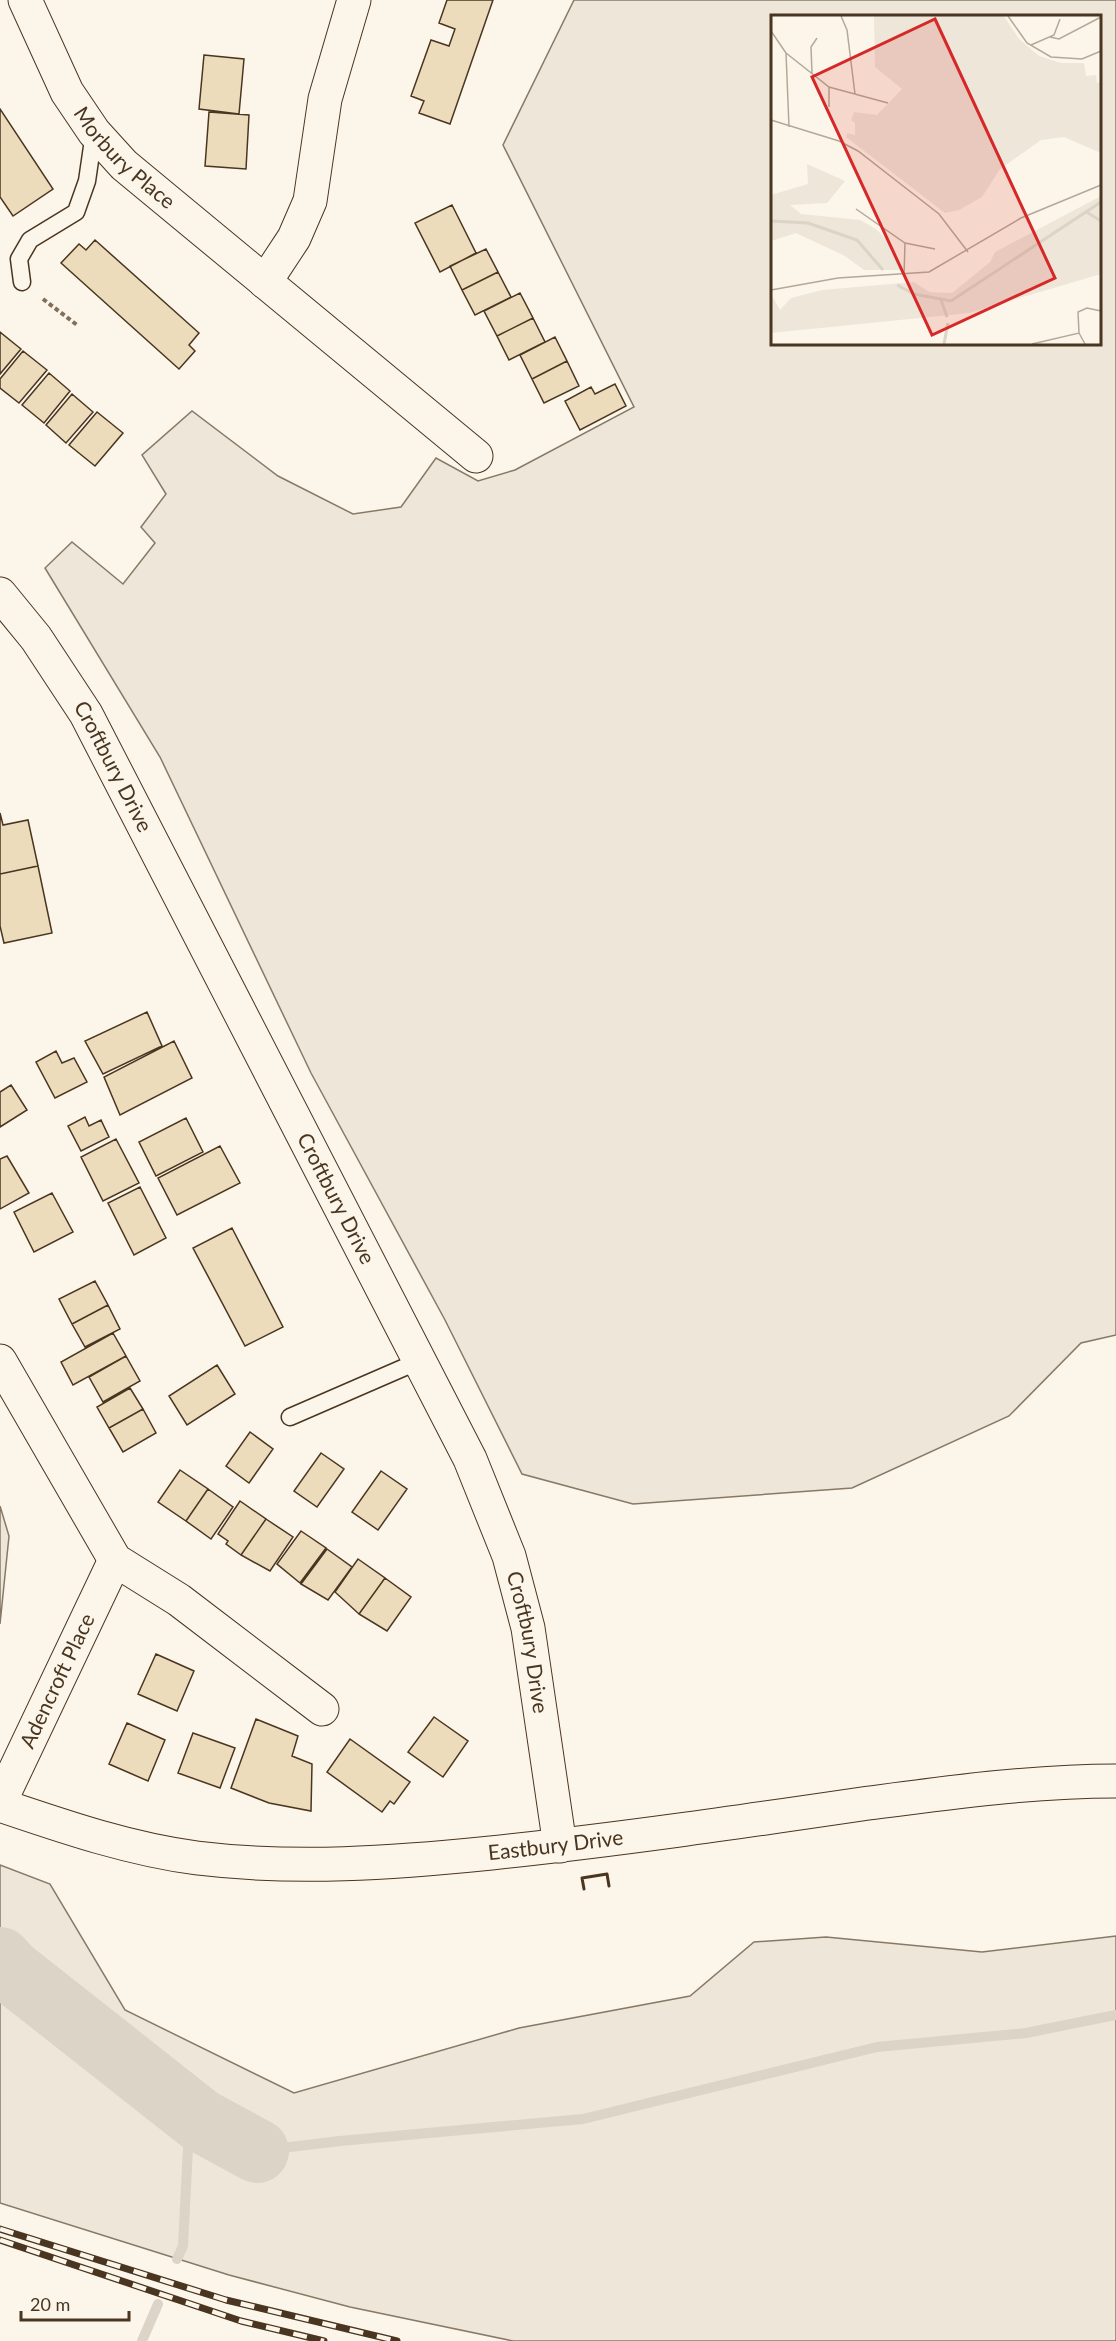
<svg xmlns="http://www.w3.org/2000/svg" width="1116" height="2341" font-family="Lato,sans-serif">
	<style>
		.green { fill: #ede6d9; stroke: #887966; stroke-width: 1.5; fill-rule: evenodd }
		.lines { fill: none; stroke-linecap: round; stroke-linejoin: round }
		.stream { stroke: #dcd4c6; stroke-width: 10 }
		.river { stroke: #dcd4c6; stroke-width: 64 }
		.building { fill: #ecdcbc; stroke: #4a3520; stroke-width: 1.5 }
		.lane-casing { stroke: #4a3520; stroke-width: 19 }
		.street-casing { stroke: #4a3520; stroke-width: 35 }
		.secondary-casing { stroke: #4a3520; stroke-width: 35 }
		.path { stroke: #7f6f5c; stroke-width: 4; stroke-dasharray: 4.5 3; stroke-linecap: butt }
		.lane { stroke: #fbf6e9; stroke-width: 16 }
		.street { stroke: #fbf6e9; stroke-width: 33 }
		.secondary { stroke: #fbf6e9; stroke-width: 33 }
		.rail-casing { stroke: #4a3520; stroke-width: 7 }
		.rail { stroke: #fbf6e9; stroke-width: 4.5; stroke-dasharray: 14; stroke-linecap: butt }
		.wall { stroke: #4a3520; stroke-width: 3 }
		.labels { text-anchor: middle; stroke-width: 4.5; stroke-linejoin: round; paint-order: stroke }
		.street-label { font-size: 21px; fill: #4a3520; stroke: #fbf6e9 }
		.inset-river { fill: none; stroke: #dcd4c6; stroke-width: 3 }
		.inset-road { fill: none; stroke: #b4a999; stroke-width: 1.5 }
		.view { fill: #d62828; fill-opacity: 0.15; stroke: #d62828; stroke-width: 3 }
		.inset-edge { fill: none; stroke: #4a3520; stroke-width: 3 }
	</style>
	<rect width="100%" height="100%" fill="#fbf6e9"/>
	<path class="green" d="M574 0H1116V1335L1081 1343 1009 1416 852 1488 633 1504 522 1474 445 1320 311 1073 160 757 45 568 72 542 123 584 155 543 141 527 166 494 142 455 192 411 278 476 353 514 401 507 436 458 478 481 515 470 634 407 503 145ZM1100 16V344H772V16Z
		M0 1506 9 1536 0 1624Z
		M0 1865 50 1884 125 2010 294 2093 519 2028 690 1996 754 1942 826 1937 982 1952 1116 1936V2341H513L350 2307 229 2275 0 2203Z"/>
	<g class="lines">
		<path class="stream" d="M257 2151 340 2141 583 2119 877 2047 1026 2033 1116 2015
			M177 2259 183 2246 189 2128 186 2110
			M142 2341 158 2304"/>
		<path class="river" d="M0 1959 10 1970 200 2120 257 2151"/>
	</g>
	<path class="building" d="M447 0H493L450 124 419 113 424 101 411 96 431 40 449 46 455 29 439 23Z
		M204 55 244 59 239 114 199 109Z
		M0 109 53 189 13 216 0 197Z
		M209 112 249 115 246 169 205 166Z
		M452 205 476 253 440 272 415 223Z
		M95 240 199 333 189 345 195 351 179 369 61 263 79 244 86 250Z
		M486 249 498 272 462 290 450 266Z
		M498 272 511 297 475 315 462 290Z
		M520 293 533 318 497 336 484 311Z
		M533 318 545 342 509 360 497 336Z
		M0 332 21 349 0 374Z
		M555 337 567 361 532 379 520 355Z
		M23 351 47 370 19 403 0 388V379Z
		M567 361 579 386 544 403 532 379Z
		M49 373 70 391 44 423 22 405Z
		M615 384 626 406 580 430 565 401 591 387 595 394Z
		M72 394 93 412 66 443 46 425Z
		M97 412 123 433 95 466 69 445Z
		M0 813 3 825 28 820 38 866 0 874Z
		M38 866 52 933 4 943 0 926V874Z
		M147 1012 162 1046 103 1074 85 1041Z
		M174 1041 192 1078 120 1115 104 1077Z
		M56 1051 62 1063 74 1058 87 1082 55 1098 36 1062Z
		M11 1085 27 1110 0 1127V1092Z
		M85 1117 89 1126 101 1120 109 1137 81 1151 68 1126Z
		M186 1118 203 1152 156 1176 139 1142Z
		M116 1139 139 1183 103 1201 81 1157Z
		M220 1146 240 1183 177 1215 158 1178Z
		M7 1156 29 1193 0 1209V1159Z
		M140 1187 166 1238 134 1255 108 1203Z
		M52 1193 73 1232 34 1252 14 1212Z
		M232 1228 283 1327 245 1346 193 1248Z
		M95 1281 108 1305 72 1324 59 1299Z
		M108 1305 120 1329 85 1347 72 1324Z
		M113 1333 126 1356 73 1385 61 1362Z
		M126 1356 140 1381 103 1402 89 1377Z
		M217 1365 235 1394 187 1425 169 1396Z
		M130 1388 143 1409 109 1428 97 1407Z
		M143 1409 156 1433 123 1452 109 1428Z
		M250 1432 273 1449 249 1483 226 1466Z
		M321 1453 344 1469 317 1507 294 1491Z
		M180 1470 208 1489 186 1521 158 1502Z
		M381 1471 407 1489 378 1530 352 1512Z
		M208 1489 233 1507 211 1539 186 1521Z
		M240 1501 266 1519 241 1555 226 1544 228 1541 218 1534Z
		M266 1519 293 1537 270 1571 241 1555Z
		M301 1531 326 1548 300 1583 277 1564Z
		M327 1549 352 1567 328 1600 301 1584Z
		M358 1559 385 1578 359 1614 335 1592Z
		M385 1578 411 1597 387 1631 359 1614Z
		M156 1654 194 1671 177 1711 138 1694Z
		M434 1717 468 1741 443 1777 408 1752Z
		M256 1719 298 1736 292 1756 312 1764 311 1811 269 1803 231 1788Z
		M127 1723 165 1740 148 1781 109 1764Z
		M193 1733 235 1748 220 1788 178 1773Z
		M350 1739 410 1782 394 1804 390 1801 382 1812 327 1772Z"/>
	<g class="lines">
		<defs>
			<path id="lane" d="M22 282 19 259 30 240 76 212 87 181 94 133
				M290 1417 419 1361"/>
			<g id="street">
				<path id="s1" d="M25 0 67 92 94 132 124 165 476 456"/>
				<path d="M265 282 294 238 310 201 325 99 354 0"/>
				<path d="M0 1361 115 1560 179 1600 322 1709"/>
				<path id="s2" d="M0 1802 115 1560"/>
			</g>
			<g id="secondary">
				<path id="s3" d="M0 594 36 638 86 714 470 1459 509 1556 528 1628 560 1846"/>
				<path id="s4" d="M0 1805C65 1827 129 1849 197 1858 295 1870 393 1863 491 1853 615 1840 739 1822 862 1804 946 1793 1031 1781 1116 1781"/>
			</g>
		</defs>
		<use href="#lane" class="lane-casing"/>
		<use href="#street" class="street-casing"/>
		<use href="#secondary" class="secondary-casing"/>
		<path class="path" d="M43 299 77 325"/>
		<use href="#lane" class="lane"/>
		<use href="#street" class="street"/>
		<use href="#secondary" class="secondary"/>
		<defs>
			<path id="rail" d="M0 2229 226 2300 397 2341
				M0 2240 241 2321 324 2341"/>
		</defs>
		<use href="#rail" class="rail-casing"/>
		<use href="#rail" class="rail"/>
		<path class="wall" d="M584 1889 582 1878 607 1874 609 1886"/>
	</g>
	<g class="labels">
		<g class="street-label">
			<text dy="7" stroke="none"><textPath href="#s1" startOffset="189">Morbury Place</textPath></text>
			<text dy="7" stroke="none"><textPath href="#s3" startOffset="207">Croftbury Drive</textPath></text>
			<text dy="7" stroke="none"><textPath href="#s3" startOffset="693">Croftbury Drive</textPath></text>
			<text dy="7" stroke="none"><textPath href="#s3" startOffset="1179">Croftbury Drive</textPath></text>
			<text dy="7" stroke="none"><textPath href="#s2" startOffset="134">Adencroft Place</textPath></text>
			<text dy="7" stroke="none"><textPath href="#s4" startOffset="564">Eastbury Drive</textPath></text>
		</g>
	</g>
	<g transform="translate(771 15)">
		<rect width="330" height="330" fill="#fbf6e9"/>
		<path d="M103 1H233L248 24 268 41 290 48H313L315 61 325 60 326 68 330 67V138L293 122 270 125 229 154 211 182 188 195 174 198 75 122 76 118 84 120V108L80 105 83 97 106 100 131 74 104 52ZM36 149 74 166 56 188 19 190 30 199 89 205 105 214 121 231 129 255H93L74 241 25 218 0 226V180L37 169ZM330 181V259L198 298 0 318V279L9 295 20 283 51 275 143 267 158 277 181 278 219 247 224 237Z" fill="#ede6d9"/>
		<path class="inset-river" d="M314 196 330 206M0 206 37 208 86 225 112 255M126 270 143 279 180 286M170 285 176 302M180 286 330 187M173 329 177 308"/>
		<path class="inset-road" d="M70 1 76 15 84 79M237 1 256 28 280 42 311 44 330 36M0 16 15 38 18 112M279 22 288 24 330 2M260 30 283 20 289 4M15 38 58 72 117 88M41 58 40 32 46 23M58 92V72M0 105 68 126 87 136 168 199 197 237M85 194 134 228 164 234M133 261 134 228M0 275 67 263 158 257 250 203 330 170M308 318 307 297 316 293 330 296M261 329 308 318 314 329"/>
		<path class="view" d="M164 4 284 263 161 320 41 62Z"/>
		<rect width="330" height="330" class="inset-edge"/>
	</g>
	<path d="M21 2311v9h108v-9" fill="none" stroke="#4a3520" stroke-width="3"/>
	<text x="30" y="2311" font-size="18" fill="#4a3520" stroke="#fbf6e9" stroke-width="4.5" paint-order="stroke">20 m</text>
</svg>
